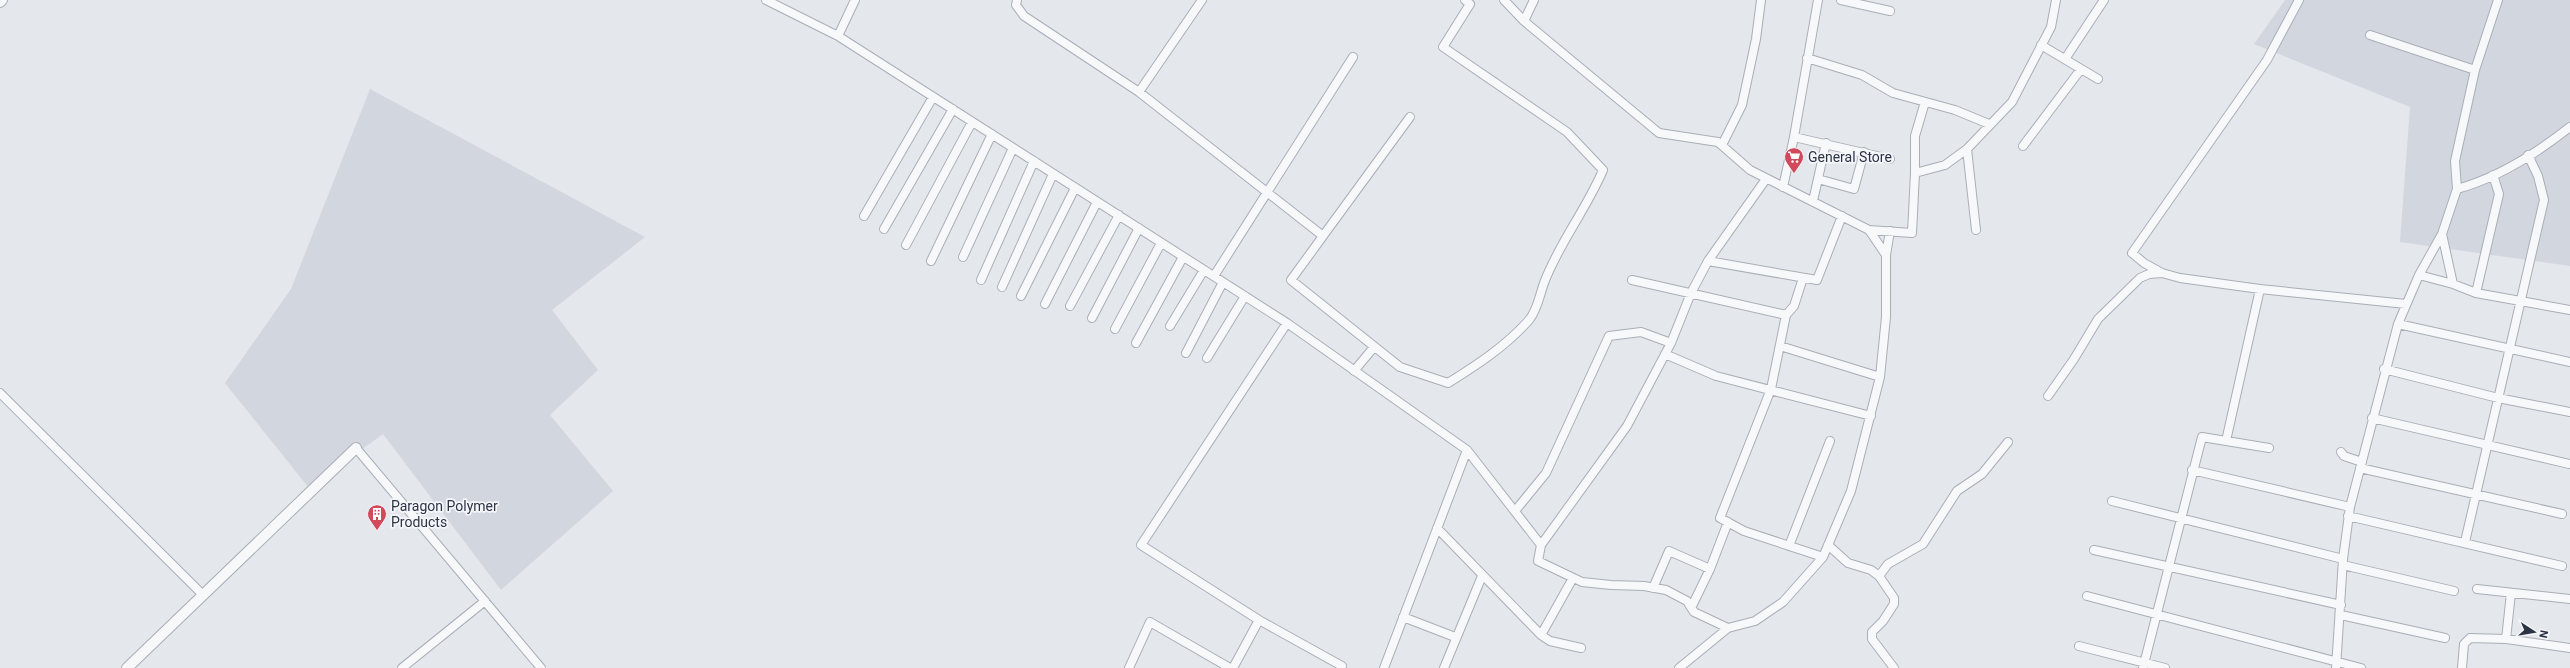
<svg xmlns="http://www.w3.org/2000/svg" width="2570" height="668" font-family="Roboto,sans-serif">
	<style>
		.built { fill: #d2d6de }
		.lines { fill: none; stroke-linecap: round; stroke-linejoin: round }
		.minor-casing { stroke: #a9aeb7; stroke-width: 10 }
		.tertiary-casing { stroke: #a9aeb7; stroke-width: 12 }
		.minor { stroke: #f7f8fa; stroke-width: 8 }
		.tertiary { stroke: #f7f8fa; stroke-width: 10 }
		.labels { text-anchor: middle; stroke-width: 3.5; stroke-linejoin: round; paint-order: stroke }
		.poi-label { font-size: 14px; fill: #2b3445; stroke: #f4f6f9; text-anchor: start }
	</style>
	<rect width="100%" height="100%" fill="#e4e7ec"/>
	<path class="built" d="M2285 0H2570V266L2400 242 2410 107 2254 44Z
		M370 89 645 237 552 310 598 370 550 415 613 491 501 590 383 434 309 488 225 383 291 289Z"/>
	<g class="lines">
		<defs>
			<path id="minor" d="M766 0 838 36 1287 323 1467 450 1541 545 1538 561 1582 582 1611 585 1644 586 1666 590 1687 601 1694 612 1728 628
				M1017 0 1016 5 1024 16 1139 92 1323 236 1291 280 1400 367 1448 383C1477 365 1506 346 1529 320 1537 311 1540 294 1544 283 1559 243 1586 210 1603 170L1567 132 1443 47 1470 4 1465 0
				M1504 0 1524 21 1659 133 1718 142 1750 170 1869 230 1886 255V317L1880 377 1851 491 1823 557 1783 602 1755 621 1728 628 1679 668
				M1841 0 1890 11
				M2498 0 2475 70 2455 161 2457 189 2442 234 2453 284 2476 293 2570 310
				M1524 21 1534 0
				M2370 35 2475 70
				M838 36 855 0
				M2041 45 2098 79
				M1807 58 1862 75 1893 93 1955 110 1989 124
				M2065 59 2104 0
				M1139 92 1202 0
				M1794 137 1890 159
				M1722 145 1742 105 1756 39 1761 0
				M2023 146 2081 69
				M1967 149 1976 230
				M1915 173V136L1925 102
				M1818 179 1854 189 1864 152
				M1783 187 1794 137 1818 0
				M2457 189C2497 178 2537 153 2570 127
				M1813 201 1826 143
				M864 216 933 97
				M884 229 953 109
				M1869 230 1912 233 1915 173 1945 165 1967 149 2012 102 2051 27 2056 0
				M1323 236 1410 117
				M906 245 972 122
				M1886 255 1890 231
				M963 257 1013 148
				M931 261 992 134
				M1708 261 1817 280 1842 216
				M2162 273 2144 263 2132 253 2267 60 2299 0
				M2419 275 2453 284
				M1214 276 1353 57
				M1803 278 1794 306 1786 315 1771 389 1720 518 1744 531 1823 557
				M981 280 1034 161
				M1632 280 1786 315
				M1002 287 1053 174
				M2476 293 2499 194 2493 175
				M1021 296 1075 188
				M1045 304 1097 202
				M1070 306 1119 215
				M1092 318 1139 228
				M1287 323 1141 545 1259 620 1342 666 1341 668
				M2398 324 2570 362
				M1170 326 1204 270
				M1115 329 1161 243
				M1136 343 1183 257
				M1780 346 1880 377
				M1186 353 1223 282
				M1665 354 1716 376 1871 416
				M1207 358 1245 296
				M2384 369 2498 398 2570 412
				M1354 371 1374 347
				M0 393 203 595
				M2048 396 2074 359 2098 319 2140 278 2149 274 2162 273 2180 278 2260 289 2406 304
				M2372 418 2569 464
				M2226 441 2260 289
				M356 448 541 668
				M2341 452 2344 456 2362 462
				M2360 468 2562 514
				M2192 470 2350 507
				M2112 501 2343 559
				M1515 511 1546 473 1609 336 1641 332 1671 343
				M2348 516 2562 566
				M1437 528 1541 635 1573 578
				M2465 542 2544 200 2538 176 2528 155
				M1541 545 1627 426 1671 343 1691 293 1708 261 1766 179
				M1828 545 1848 563 1871 570 1879 576 1894 598V604L1883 621 1872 632V639L1894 668
				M1789 546 1830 441
				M2094 550 2341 605
				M2343 565 2454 591
				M1879 576 1888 564 1923 544 1957 491 1982 474 2008 442
				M1653 588 1669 551 1710 569
				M2477 589 2570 599
				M2087 596 2361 668
				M1692 606 1710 569 1728 522
				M2341 615 2445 638
				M1403 617 1455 637
				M1541 635 1550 641 1581 648
				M2506 639 2511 593
				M2079 646 2165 668
				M402 668 485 601
				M1129 668 1150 622 1230 668
				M1233 668 1259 620
				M1384 668 1467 450
				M1444 668 1482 576
				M2143 668 2202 437 2269 448
				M2336 668 2343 559 2350 507 2398 324 2419 275 2442 234
				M2462 668 2464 644 2470 638 2506 639 2570 648"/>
			<path id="tertiary" d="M0 2 2 0
				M127 668 356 448"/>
		</defs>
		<use href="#minor" class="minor-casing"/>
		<use href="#tertiary" class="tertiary-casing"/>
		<use href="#minor" class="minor"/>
		<use href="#tertiary" class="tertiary"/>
	</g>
	<defs>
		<symbol id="supermarket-pin" viewBox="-11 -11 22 30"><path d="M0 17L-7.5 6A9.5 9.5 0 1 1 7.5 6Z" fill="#d1495b" stroke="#f4f6f9"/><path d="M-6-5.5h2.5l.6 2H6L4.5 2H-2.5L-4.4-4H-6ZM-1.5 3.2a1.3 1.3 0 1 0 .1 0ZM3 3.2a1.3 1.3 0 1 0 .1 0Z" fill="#fff"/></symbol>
		<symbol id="building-pin" viewBox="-11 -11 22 30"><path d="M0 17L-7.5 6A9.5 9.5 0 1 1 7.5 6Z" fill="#d1495b" stroke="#f4f6f9"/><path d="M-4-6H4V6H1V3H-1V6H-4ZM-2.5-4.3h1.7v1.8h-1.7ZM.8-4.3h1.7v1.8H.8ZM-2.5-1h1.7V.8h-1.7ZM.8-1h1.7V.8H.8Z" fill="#fff"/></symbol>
	</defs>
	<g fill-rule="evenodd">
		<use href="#supermarket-pin" x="1783" y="146" width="22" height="30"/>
		<use href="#building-pin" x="366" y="503" width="22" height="30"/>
	</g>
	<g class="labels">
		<g class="poi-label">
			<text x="1808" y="162">General Store</text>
			<text x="391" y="511">Paragon Polymer<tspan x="391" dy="16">Products</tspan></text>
		</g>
	</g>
	<g transform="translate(2534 632) rotate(102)" stroke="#f4f6f9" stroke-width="3" paint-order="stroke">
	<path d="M0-3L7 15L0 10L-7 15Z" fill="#2b3445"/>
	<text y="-6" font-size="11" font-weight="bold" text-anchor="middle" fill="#2b3445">N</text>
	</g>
</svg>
